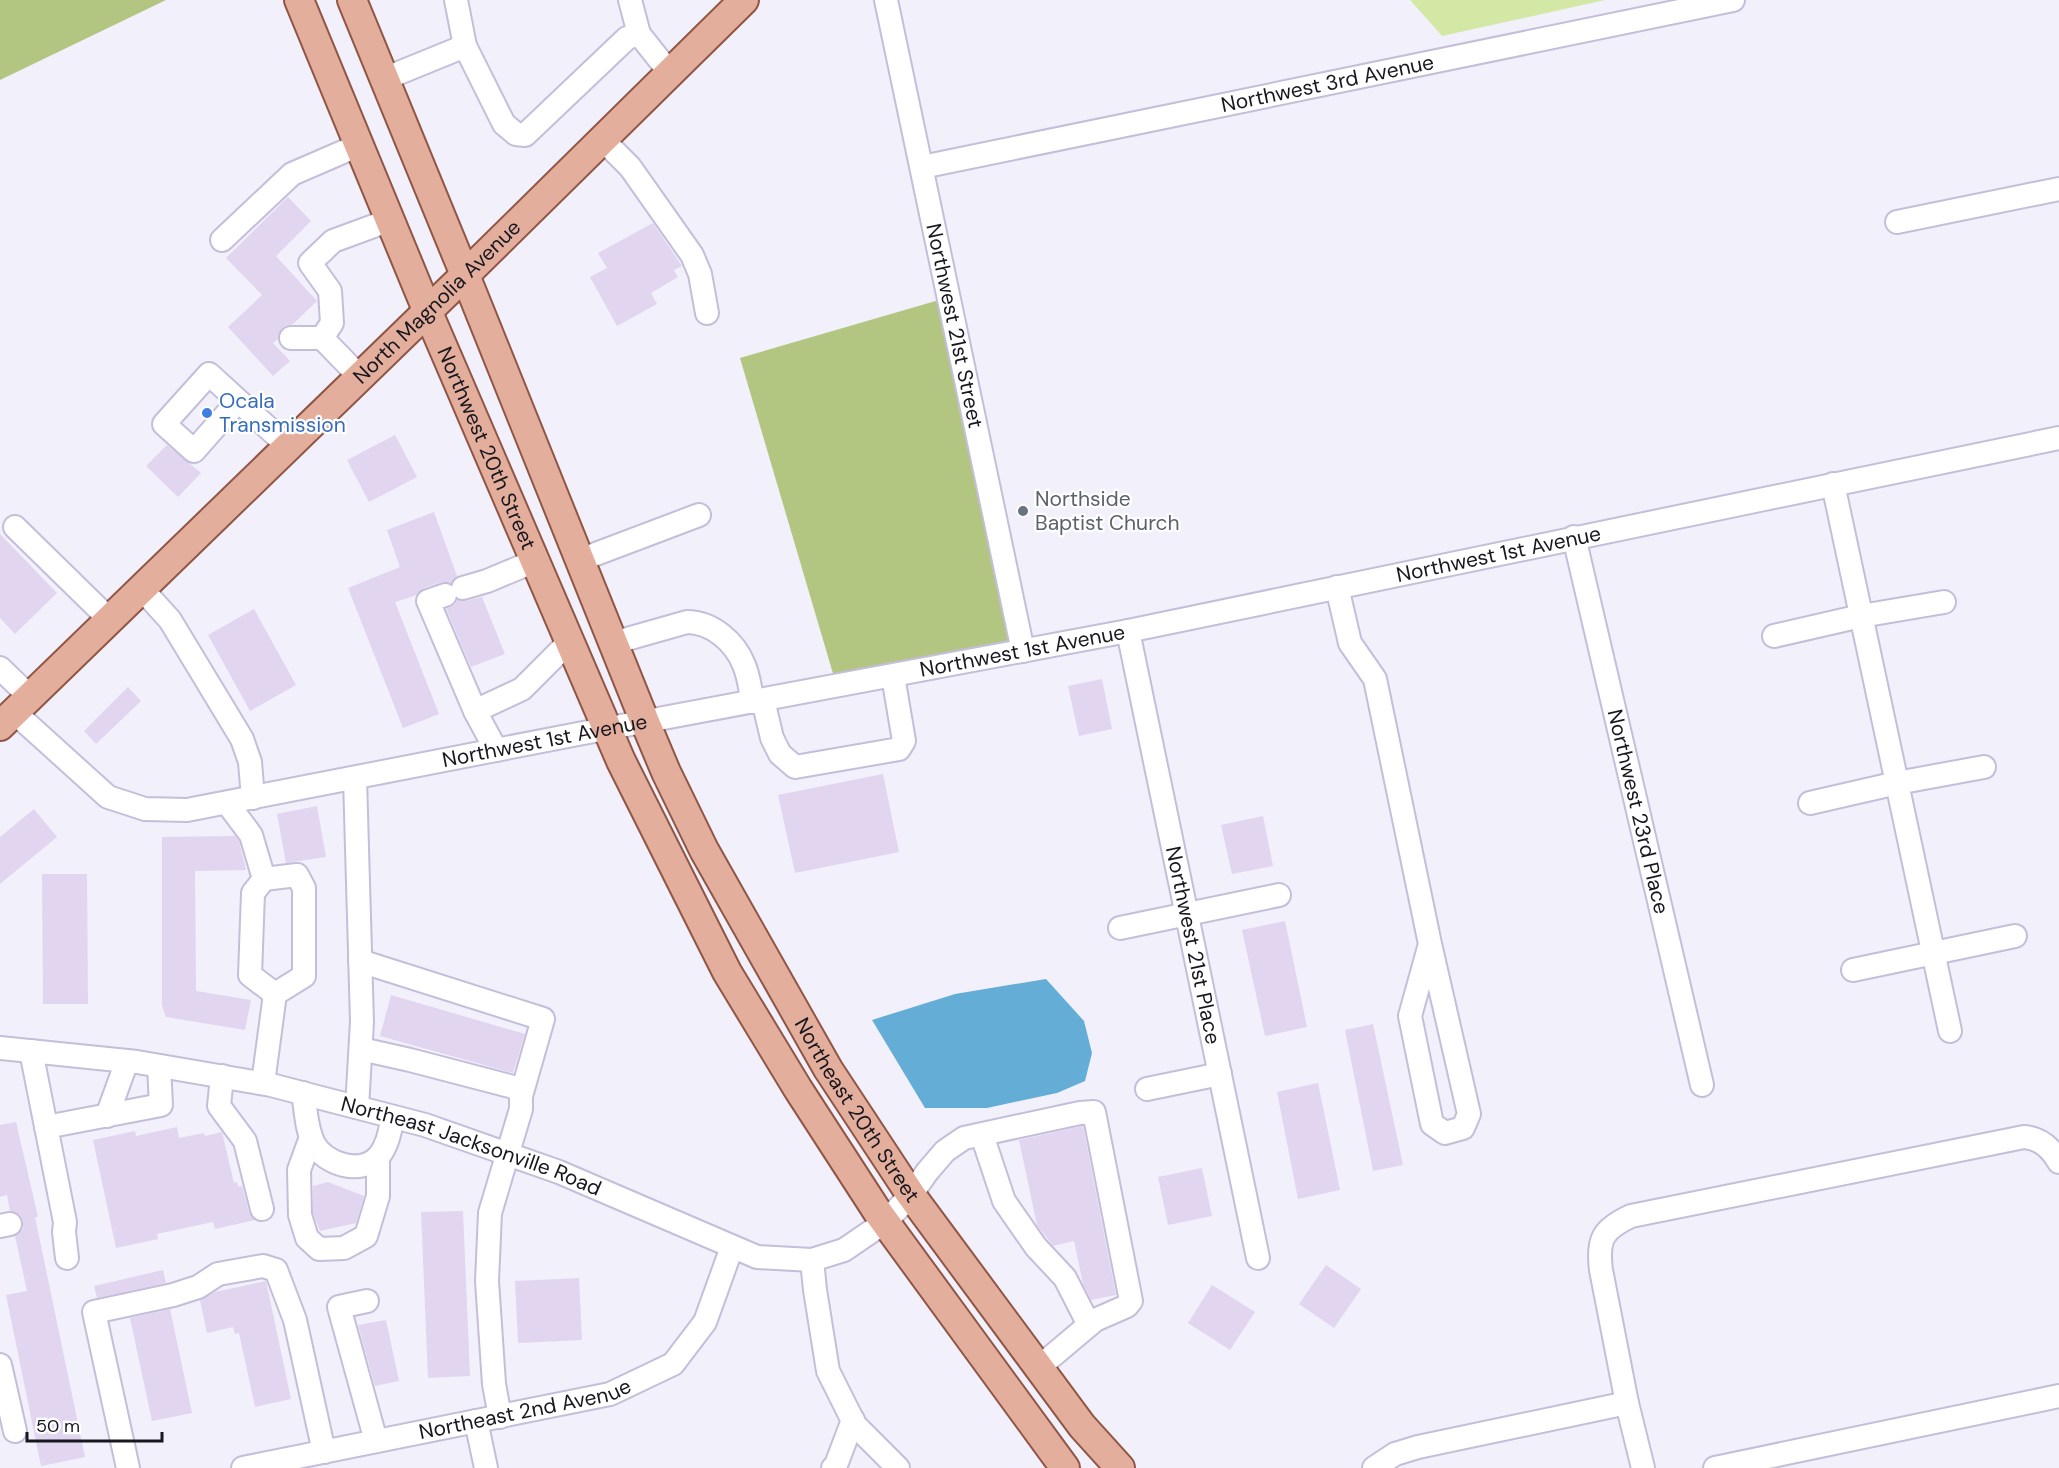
<svg xmlns="http://www.w3.org/2000/svg" width="2059" height="1468" font-family="'DM Sans',sans-serif">
	<style>
		.green { fill: #d3e8a5 }
		.forest { fill: #b2c681 }
		.water { fill: #64add7 }
		.building { fill: #e1d5f0 }
		.lines { fill: none; stroke-linecap: round; stroke-linejoin: round }
		.minor-casing { stroke: #c4beda; stroke-width: 26 }
		.major-casing { stroke: #905645; stroke-width: 32 }
		.minor { stroke: #fff; stroke-width: 22 }
		.major { stroke: #e3af9c; stroke-width: 28 }
		.shop-dot { fill: #3f7fe0; stroke: #fff; stroke-width: 2 }
		.worship-dot { fill: #6b7280; stroke: #fff; stroke-width: 2 }
		.labels { text-anchor: middle; stroke-width: 4.5; stroke-linejoin: round; paint-order: stroke }
		.street-label { font-size: 21px; fill: #18161f; stroke: #fff }
		.shop-label { font-size: 21px; fill: #366cbe; stroke: #fff; text-anchor: start }
		.worship-label { font-size: 21px; fill: #5b616d; stroke: #fff; text-anchor: start }
	</style>
	<rect width="100%" height="100%" fill="#f2f0fb"/>
	<path class="green" d="M1410 0H1605L1442 36Z"/>
	<path class="forest" d="M0 0H166L0 80Z
		M939 300 1010 644 834 677 740 358Z"/>
	<path class="water" d="M1046 979 1084 1021 1092 1053 1085 1081 1057 1093 987 1108H925L872 1020 955 994Z"/>
	<path class="building" d="M288 197 311 221 276 256 317 301 293 324 285 326 280 331 278 339 273 343 290 361 273 376 228 327 262 295 226 258Z
		M653 223 682 266 674 270 678 277 651 293 657 304 617 326 590 277 607 268 598 253Z
		M395 435 417 477 369 502 347 460Z
		M167 445 201 473 178 497 146 466Z
		M434 512 457 576 451 583 441 582 424 588 417 595 395 602 439 714 403 728 348 588 400 567 387 530Z
		M0 534 57 593 15 634 0 618Z
		M482 597 505 654 471 667 446 609 455 604 457 600 466 601Z
		M254 609 296 685 250 711 208 635Z
		M1102 679 1112 729 1079 736 1068 686Z
		M128 687 141 701 96 744 84 731Z
		M883 774 899 852 795 873 778 795Z
		M317 806 326 857 286 863 277 814Z
		M34 809 57 837 0 884V837Z
		M1263 816 1273 866 1232 874 1221 825Z
		M235 836 239 841 246 870 195 871 196 991 251 1000 245 1030 166 1017 162 1006V837Z
		M42 874H87L88 1004H43Z
		M1285 921 1307 1027 1265 1036 1242 930Z
		M391 995 525 1034 513 1073 380 1036Z
		M1373 1024 1403 1165 1373 1171 1345 1030Z
		M1318 1083 1340 1190 1298 1199 1277 1092Z
		M16 1122 38 1217H35L85 1457 41 1466 6 1295 27 1291 15 1236 23 1229V1221L20 1215 10 1211 7 1195 0 1197V1125Z
		M1083 1126 1116 1295 1091 1300 1083 1284 1074 1241 1053 1246 1037 1225 1019 1140Z
		M177 1127 179 1138 204 1133 205 1136 222 1132 234 1183 237 1182 238 1187 242 1186 249 1212 255 1220 215 1229 213 1222 157 1234 158 1239 116 1248 93 1140 135 1131 136 1136Z
		M1202 1168 1212 1216 1168 1225 1158 1177Z
		M328 1182 364 1196 356 1223 320 1231 313 1213V1186Z
		M463 1211 470 1376 428 1378 421 1212Z
		M1326 1265 1361 1289 1334 1328 1299 1304Z
		M163 1270 166 1283 97 1298 94 1286Z
		M579 1278 582 1340 518 1343 515 1281Z
		M266 1281 291 1399 255 1407 239 1333 235 1334 233 1327 207 1333 200 1300 215 1292Z
		M1212 1285 1255 1312 1230 1350 1188 1323Z
		M170 1309 192 1413 152 1421 130 1318Z
		M386 1320 399 1381 375 1386 358 1325Z"/>
	<g class="lines">
		<defs>
			<g id="minor">
				<path d="M456 0 465 46"/>
				<path d="M630 0 639 34 670 73"/>
				<path id="s1" d="M886 0 1023 651"/>
				<path d="M384 79 465 46 504 124 516 134 525 135 627 38 639 34"/>
				<path d="M602 139 630 167 692 255 700 274 707 313"/>
				<path id="s2" d="M922 167 1733 0"/>
				<path d="M1897 222 2059 189"/>
				<path d="M222 240 292 174 359 145"/>
				<path d="M291 338H322"/>
				<path d="M359 376 322 338 332 323 330 291 310 263 333 241 390 220"/>
				<path d="M238 401 194 451 164 424 209 374 288 446"/>
				<path d="M1833 484 1950 1031"/>
				<path d="M15 527 109 619"/>
				<path id="s3" d="M1574 537 1702 1085"/>
				<path d="M580 560 699 515"/>
				<path d="M1337 587 1350 643 1375 679 1430 944 1469 1114 1463 1128 1445 1133 1432 1124 1410 1016 1430 944"/>
				<path d="M141 588 170 620 242 739 250 762 253 798"/>
				<path d="M463 588 487 581 535 561"/>
				<path d="M445 595 428 601 475 711 496 750"/>
				<path id="s4" d="M1128 631 1258 1258"/>
				<path d="M1774 636 1861 616 1944 602"/>
				<path d="M613 643 687 622C712 622 735 642 744 665 749 676 750 690 753 702"/>
				<path d="M0 668 30 697"/>
				<path d="M763 700 772 738 780 754 795 767 899 749 904 741 893 676"/>
				<path d="M475 711 522 689 570 641"/>
				<path id="s5" d="M14 712 108 797 145 809 187 810 578 734 1128 631 2059 438"/>
				<path d="M355 778 362 1022 357 1107"/>
				<path d="M227 803 251 835 264 879 297 875 304 888V976L275 994 263 1083"/>
				<path d="M1810 803 1897 783 1984 767"/>
				<path d="M264 879 253 893 250 975 275 994"/>
				<path d="M1120 928 1279 895"/>
				<path d="M360 961 543 1019 521 1096"/>
				<path d="M1853 970 2015 936"/>
				<path id="s6" d="M0 1048 137 1062 271 1085 425 1125 559 1172 757 1257 812 1260 844 1250 885 1222 911 1195 927 1172 945 1151 964 1138 1080 1113 1094 1112 1131 1301 1127 1306 1095 1320 1038 1368"/>
				<path d="M361 1049 410 1060 517 1088 521 1096V1109L490 1213 487 1281 494 1384 500 1417"/>
				<path d="M31 1051 65 1222 64 1232 67 1258"/>
				<path d="M222 1076 219 1106 245 1141 262 1209"/>
				<path d="M1147 1089 1220 1074"/>
				<path d="M303 1093C306 1110 306 1129 314 1144 325 1164 361 1176 379 1156 388 1145 390 1130 393 1117"/>
				<path d="M107 1116 127 1061"/>
				<path d="M46 1127 161 1105 159 1066"/>
				<path d="M982 1135 1004 1201 1036 1247 1065 1278 1089 1325"/>
				<path d="M311 1137 299 1170 300 1215 307 1238 319 1249 344 1248 366 1236 378 1196V1158"/>
				<path d="M0 1226 10 1224"/>
				<path d="M812 1260 815 1290 828 1371 855 1425 898 1468"/>
				<path d="M367 1301 339 1307 376 1441"/>
				<path d="M0 1365 15 1431"/>
				<path d="M476 1421 486 1468"/>
				<path d="M128 1468 94 1312 173 1295 198 1287 218 1274 263 1266 276 1270 295 1320 324 1452"/>
				<path id="s7" d="M243 1468 610 1394 673 1364 705 1322 732 1247"/>
				<path d="M833 1468 836 1465 853 1420"/>
				<path d="M1374 1468 1395 1454 1418 1447 1627 1403"/>
				<path d="M1643 1468 1627 1403 1601 1270C1597 1239 1603 1229 1631 1216L2024 1137C2040 1138 2051 1148 2059 1162"/>
				<path d="M1715 1468 2059 1396"/>
			</g>
			<g id="major">
				<path id="s8" d="M299 0 427 310 621 761 727 972 798 1089 877 1211 1065 1468"/>
				<path id="s9" d="M352 0 465 275 645 722 666 772 704 850 828 1069 911 1195 1082 1426 1120 1468"/>
				<path id="s10" d="M0 726 465 275 744 0"/>
			</g>
		</defs>
		<use href="#minor" class="minor-casing"/>
		<use href="#major" class="major-casing"/>
		<use href="#minor" class="minor"/>
		<use href="#major" class="major"/>
	</g>
	<circle class="shop-dot" cx="207" cy="413" r="6"/>
	<circle class="worship-dot" cx="1023" cy="511" r="6"/>
	<g class="labels">
		<g class="street-label">
			<text dy="7" stroke="none"><textPath href="#s2" startOffset="414">Northwest 3rd Avenue</textPath></text>
			<text dy="7" stroke="none"><textPath href="#s10" startOffset="609">North Magnolia Avenue</textPath></text>
			<text dy="7" stroke="none"><textPath href="#s1" startOffset="333">Northwest 21st Street</textPath></text>
			<text dy="7" stroke="none"><textPath href="#s8" startOffset="486">Northwest 20th Street</textPath></text>
			<text dy="7" stroke="none"><textPath href="#s5" startOffset="1544">Northwest 1st Avenue</textPath></text>
			<text dy="7" stroke="none"><textPath href="#s5" startOffset="1058">Northwest 1st Avenue</textPath></text>
			<text dy="7" stroke="none"><textPath href="#s5" startOffset="572">Northwest 1st Avenue</textPath></text>
			<text dy="7" stroke="none"><textPath href="#s3" startOffset="282">Northwest 23rd Place</textPath></text>
			<text dy="7" stroke="none"><textPath href="#s4" startOffset="321">Northwest 21st Place</textPath></text>
			<text dy="7" stroke="none"><textPath href="#s9" startOffset="1222">Northeast 20th Street</textPath></text>
			<text dy="7" stroke="none"><textPath href="#s6" startOffset="483">Northeast Jacksonville Road</textPath></text>
			<text dy="7" stroke="none"><textPath href="#s7" startOffset="288">Northeast 2nd Avenue</textPath></text>
		</g>
		<g class="shop-label">
			<text x="219" y="408">Ocala<tspan x="219" dy="24">Transmission</tspan></text>
		</g>
		<g class="worship-label">
			<text x="1035" y="506">Northside<tspan x="1035" dy="24">Baptist Church</tspan></text>
		</g>
	</g>
	<path d="M27 1432v9h135v-9" fill="none" stroke="#18161f" stroke-width="3"/>
	<text x="36" y="1432" font-size="18" fill="#18161f" stroke="#ffffff" stroke-width="4.5" paint-order="stroke">50 m</text>
</svg>
